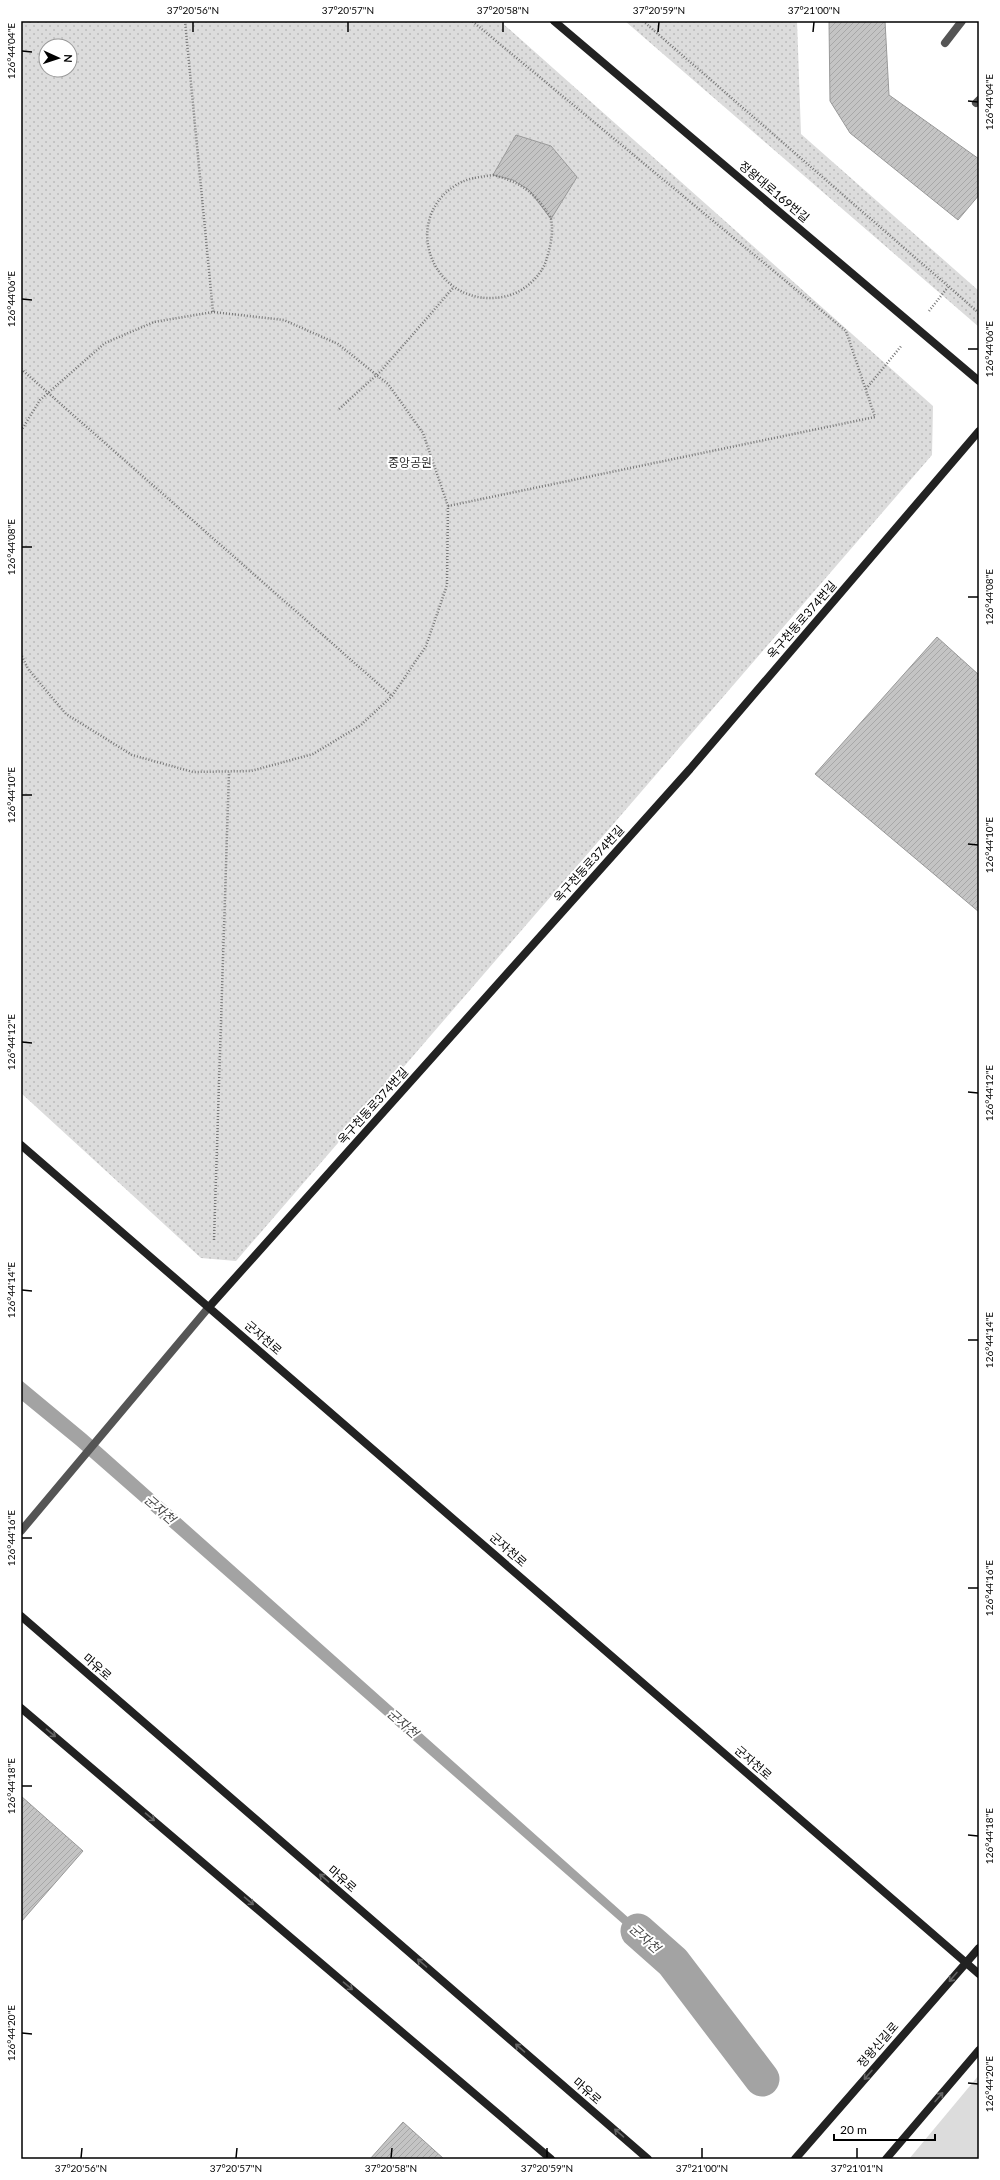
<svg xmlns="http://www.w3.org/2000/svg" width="1000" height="2180" font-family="Lato,'Noto Sans KR',sans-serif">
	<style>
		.grass { fill: #dcdcdc }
		.park { fill: url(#park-dots); fill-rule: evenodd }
		.water { fill: #a3a3a3 }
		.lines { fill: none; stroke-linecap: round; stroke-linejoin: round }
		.canal { stroke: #a3a3a3; stroke-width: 35 }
		.building { fill: url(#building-hatch); stroke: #999 }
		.path { stroke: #777; stroke-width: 2.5; stroke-dasharray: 1 2; stroke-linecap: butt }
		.lane { stroke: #555; stroke-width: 8 }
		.street { stroke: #555; stroke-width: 8 }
		.secondary { stroke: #222; stroke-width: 8 }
		.oneway { stroke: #646464 }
		.ticks { fill: none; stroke: #000; stroke-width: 1.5 }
		.labels { text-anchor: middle; stroke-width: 4; stroke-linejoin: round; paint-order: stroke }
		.street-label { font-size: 12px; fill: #000; stroke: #fff }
		.park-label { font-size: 12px; fill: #333; stroke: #fff }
		.water-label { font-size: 13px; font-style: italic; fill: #444; stroke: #fff }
		.neatline { fill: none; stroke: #000; stroke-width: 1.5 }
		.ticks-label { font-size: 10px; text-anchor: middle; fill: #000 }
	</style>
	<defs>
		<pattern id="park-dots" width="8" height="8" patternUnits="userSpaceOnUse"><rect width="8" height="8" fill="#dcdcdc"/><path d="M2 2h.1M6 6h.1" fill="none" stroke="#bbb" stroke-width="1.8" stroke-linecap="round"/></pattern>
		<pattern id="building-hatch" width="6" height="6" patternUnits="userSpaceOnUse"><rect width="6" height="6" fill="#c4c4c4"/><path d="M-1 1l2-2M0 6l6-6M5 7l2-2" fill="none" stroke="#a7a7a7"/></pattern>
	</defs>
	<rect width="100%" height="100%" fill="#fff"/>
	<path class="grass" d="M979 2075V2159H909Z"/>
	<path class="park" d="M21 21H500L933 406 932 455 236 1261 201 1258 21 1093ZM46 46H70V70H46Z
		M625 21H797L801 134 979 291V327Z"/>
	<path class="water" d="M21 1380 86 1434 677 1961 672 1967 76 1445 21 1400Z"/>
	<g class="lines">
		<path class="canal" d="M638 1931 673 1962 762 2079"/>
	</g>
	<path class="building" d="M829 21H885L889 95 979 159V195L958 220 850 133 830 101Z
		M516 135 551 146 577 177 551 219 529 190 513 180 493 175Z
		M937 637 979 675V912L815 774Z
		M21 1796 83 1851 21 1922Z
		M403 2122 444 2159H370Z"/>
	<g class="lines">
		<path class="path" d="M185 21 213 312
			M643 21 979 313
			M493 175C516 181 531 189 545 209 547 212 550 216 551 219 554 233 550 248 546 261 540 278 523 292 507 296 436 313 397 222 456 185 467 178 480 177 493 175Z
			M929 311 948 287
			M21 369 392 696
			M866 389 902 345
			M339 409 381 371 453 288
			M21 431 40 400 105 343 154 322 213 312 284 320 338 344 388 384 423 433 448 506 447 585 426 646 392 696 361 725 313 754 251 771 193 772 132 755 66 714 28 669 21 654
			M448 506 875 417 846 331 472 21
			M214 1240 229 772"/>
		<path class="lane" d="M945 43 962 21
			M976 103 979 100"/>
		<path class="street" d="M21 1531 209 1307"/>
		<path class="secondary" d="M554 21 979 381
			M21 1145 979 1974
			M209 1307 690 769 979 431
			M21 1616 648 2159
			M21 1708 551 2159
			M795 2159 979 1948
			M886 2159 979 2050"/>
	</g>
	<defs><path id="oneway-shaft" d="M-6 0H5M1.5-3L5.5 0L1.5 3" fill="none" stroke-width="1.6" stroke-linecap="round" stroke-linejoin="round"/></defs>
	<g class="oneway">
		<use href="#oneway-shaft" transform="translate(51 1733) rotate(40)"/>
		<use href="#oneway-shaft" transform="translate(150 1817) rotate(40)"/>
		<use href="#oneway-shaft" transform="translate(324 1878) rotate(-139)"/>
		<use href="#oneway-shaft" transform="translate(249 1901) rotate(40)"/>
		<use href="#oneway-shaft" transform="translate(422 1963) rotate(-139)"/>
		<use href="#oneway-shaft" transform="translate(953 1977) rotate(131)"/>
		<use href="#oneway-shaft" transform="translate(348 1986) rotate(40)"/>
		<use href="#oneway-shaft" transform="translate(520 2048) rotate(-139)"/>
		<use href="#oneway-shaft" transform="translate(868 2075) rotate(131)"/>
		<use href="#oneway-shaft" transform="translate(939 2097) rotate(-49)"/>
		<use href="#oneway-shaft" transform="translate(619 2133) rotate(-139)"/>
	</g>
	<path class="ticks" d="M193 32V22M348 32V22M503 32V22M658 32 659 22M813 32 814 22M22 51 32 52M968 101 978 102M22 299 32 300M968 349H978M22 547H32M968 597H978M22 795H32M968 844 978 845M22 1042 32 1043M968 1092 978 1093M22 1290 32 1291M968 1340H978M22 1538H32M968 1588H978M22 1786H32M968 1835 978 1836M22 2033 32 2034M968 2083 978 2084M81 2158 82 2148M236 2158 237 2148M391 2158 392 2148M547 2158V2148M702 2158V2148M857 2158V2148"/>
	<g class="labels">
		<g class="street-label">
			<text transform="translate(774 192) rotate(40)" y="4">정왕대로169번길</text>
			<text transform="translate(802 620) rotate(-49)" y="4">옥구천동로374번길</text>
			<text transform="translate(589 864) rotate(-48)" y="4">옥구천동로374번길</text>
			<text transform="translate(373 1106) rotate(-48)" y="4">옥구천동로374번길</text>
			<text transform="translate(263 1338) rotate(41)" y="4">군자천로</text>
			<text transform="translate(508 1550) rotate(41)" y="4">군자천로</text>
			<text transform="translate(97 1667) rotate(41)" y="4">마유로</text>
			<text transform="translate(753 1763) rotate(41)" y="4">군자천로</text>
			<text transform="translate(342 1879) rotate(41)" y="4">마유로</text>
			<text transform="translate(878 2045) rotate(-49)" y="4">정왕신길로</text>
			<text transform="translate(587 2091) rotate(41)" y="4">마유로</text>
		</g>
		<g class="park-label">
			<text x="410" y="467">중앙공원</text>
		</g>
		<g class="water-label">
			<text transform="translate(160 1509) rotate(41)" y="5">군자천</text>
			<text transform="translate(403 1723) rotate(41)" y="5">군자천</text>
			<text transform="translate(645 1938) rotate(41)" y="5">군자천</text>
		</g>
	</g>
	<rect width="1000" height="2180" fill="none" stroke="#ffffff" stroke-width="44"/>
	<g transform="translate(58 58) rotate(93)"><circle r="19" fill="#ffffff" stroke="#999999"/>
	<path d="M0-3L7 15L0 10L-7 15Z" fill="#000000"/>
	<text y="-6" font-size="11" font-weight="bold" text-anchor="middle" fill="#000000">N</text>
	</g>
	<path d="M834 2134v6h101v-6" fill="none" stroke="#000000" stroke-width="2"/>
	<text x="840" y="2134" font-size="12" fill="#000000" stroke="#ffffff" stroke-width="3" paint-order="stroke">20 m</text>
	<rect x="22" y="22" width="956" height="2136" class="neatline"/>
	<g class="ticks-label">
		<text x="193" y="14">37°20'56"N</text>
		<text x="348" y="14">37°20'57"N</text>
		<text x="503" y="14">37°20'58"N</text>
		<text x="659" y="14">37°20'59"N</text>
		<text x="814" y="14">37°21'00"N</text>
		<text transform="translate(11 51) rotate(-90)" y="4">126°44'04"E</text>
		<text transform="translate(989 102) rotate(-90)" y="4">126°44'04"E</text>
		<text transform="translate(11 299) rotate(-90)" y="4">126°44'06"E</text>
		<text transform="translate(989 349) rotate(-90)" y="4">126°44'06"E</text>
		<text transform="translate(11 547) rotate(-90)" y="4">126°44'08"E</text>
		<text transform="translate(989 597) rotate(-90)" y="4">126°44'08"E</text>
		<text transform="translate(11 795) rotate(-90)" y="4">126°44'10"E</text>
		<text transform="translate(989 845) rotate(-90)" y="4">126°44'10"E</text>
		<text transform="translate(11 1042) rotate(-90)" y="4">126°44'12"E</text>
		<text transform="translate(989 1093) rotate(-90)" y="4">126°44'12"E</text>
		<text transform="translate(11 1290) rotate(-90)" y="4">126°44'14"E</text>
		<text transform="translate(989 1340) rotate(-90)" y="4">126°44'14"E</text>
		<text transform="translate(11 1538) rotate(-90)" y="4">126°44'16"E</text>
		<text transform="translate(989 1588) rotate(-90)" y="4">126°44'16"E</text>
		<text transform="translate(11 1786) rotate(-90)" y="4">126°44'18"E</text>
		<text transform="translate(989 1836) rotate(-90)" y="4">126°44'18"E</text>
		<text transform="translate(11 2033) rotate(-90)" y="4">126°44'20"E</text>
		<text transform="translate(989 2084) rotate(-90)" y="4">126°44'20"E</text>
		<text x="81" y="2172">37°20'56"N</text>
		<text x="236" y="2172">37°20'57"N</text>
		<text x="391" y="2172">37°20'58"N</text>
		<text x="547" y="2172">37°20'59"N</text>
		<text x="702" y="2172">37°21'00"N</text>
		<text x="857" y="2172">37°21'01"N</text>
	</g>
</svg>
